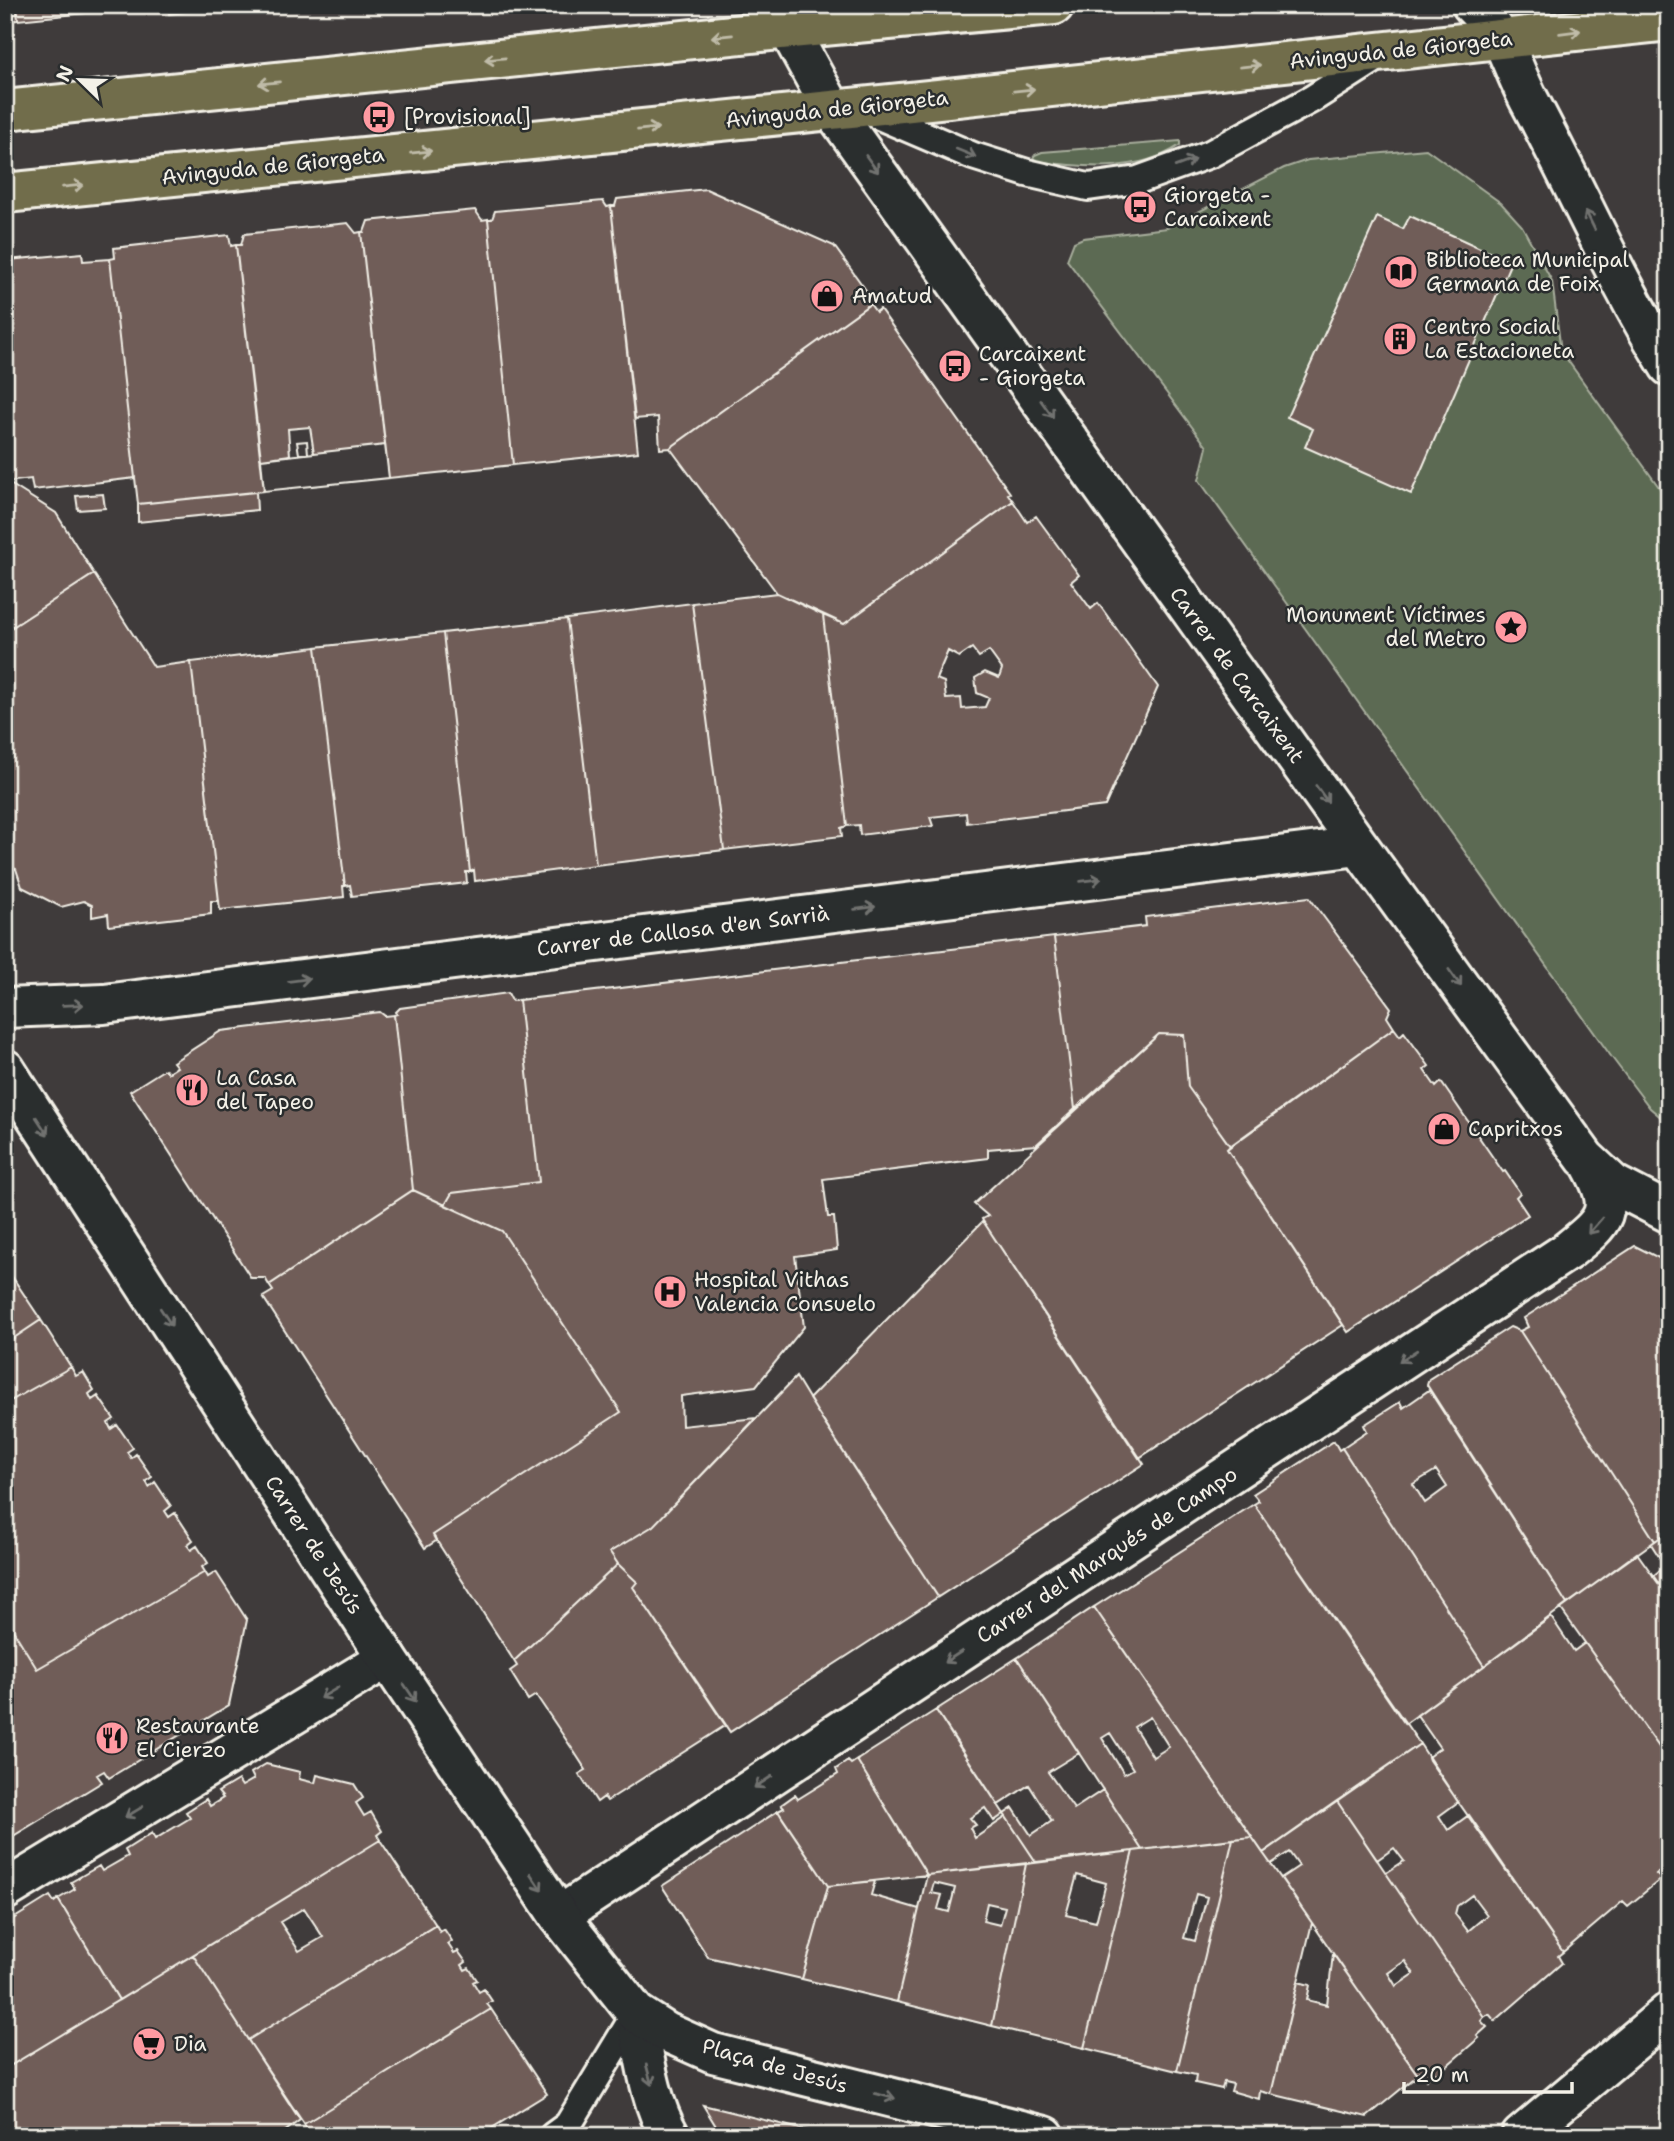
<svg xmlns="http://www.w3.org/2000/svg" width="1674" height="2141" font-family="'Shantell Sans',sans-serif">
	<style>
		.green { fill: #5c6a52; stroke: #a8ae9d; stroke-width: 2 }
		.building { fill: #705d59; stroke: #f4f1e8; stroke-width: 2; fill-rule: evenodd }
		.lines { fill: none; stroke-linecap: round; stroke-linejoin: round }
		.lane-casing { stroke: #f4f1e8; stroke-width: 32 }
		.street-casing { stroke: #f4f1e8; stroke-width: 44 }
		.secondary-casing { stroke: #f4f1e8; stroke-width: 44 }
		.primary-casing { stroke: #f4f1e8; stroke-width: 44 }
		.lane { stroke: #2a2d2e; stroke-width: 26 }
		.street { stroke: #2a2d2e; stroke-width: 38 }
		.secondary { stroke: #2a2d2e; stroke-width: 38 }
		.primary { stroke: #716d4b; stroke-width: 38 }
		.oneway { stroke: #c0bca9 }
		.oneway2 { stroke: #71726f }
		.labels { text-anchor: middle; stroke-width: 5; stroke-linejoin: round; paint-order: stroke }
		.street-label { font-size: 21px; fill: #f4f1e8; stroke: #2a2d2e }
		.poi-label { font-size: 21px; fill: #f4f1e8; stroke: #2a2d2e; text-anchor: start }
	</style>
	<rect width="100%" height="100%" fill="#3f3b3b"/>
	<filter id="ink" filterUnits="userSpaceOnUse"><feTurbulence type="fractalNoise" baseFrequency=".0143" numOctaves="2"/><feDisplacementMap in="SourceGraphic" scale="14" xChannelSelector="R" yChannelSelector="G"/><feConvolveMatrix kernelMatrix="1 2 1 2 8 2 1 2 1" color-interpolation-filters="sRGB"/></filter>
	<g filter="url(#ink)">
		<path class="green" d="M1180 141V145C1139 173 1082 168 1036 161L1033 158 1035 155 1042 152Z
			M1426 149 1501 203 1522 226 1552 281 1561 351 1669 501V1124L1650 1108 1613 1059 1199 480 1207 447 1067 260 1074 242 1083 238 1167 228 1284 168 1308 160Z"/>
		<path class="building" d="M5 5H17L18 20 5 21Z
			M17 5H145V7L18 20Z
			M168 5H212L195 7 196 11 169 14Z
			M1669 88V139L1664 89Z
			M706 189 834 246 868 293 864 296 870 304 670 448 660 449 658 417 635 419 611 206H615L617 199Z
			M603 201 607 207 611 206 638 452 513 465 488 219H492L495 211Z
			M475 210 482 220 488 219 513 465 389 478 361 232H364L368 221Z
			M1410 216 1511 262 1411 494 1305 447 1313 429 1287 417 1377 217 1403 229Z
			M348 223 356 233 361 232 385 445 314 453 310 427 288 429 290 455 261 459 236 245H241L244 234Z
			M229 235 231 246 236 245 264 491 138 504 110 259 115 258 114 248Z
			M82 253 83 261 110 259 135 478 33 490 31 479 7 482 5 467V269H9L8 260Z
			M870 304 876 312 880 309 1010 493 1008 494 1013 501 844 624 777 593 670 448Z
			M307 441 308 454H299L297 442Z
			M307 441 308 454H299L297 442Z
			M385 445 389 478 264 491 261 459Z
			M385 445 389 478 264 491 261 459Z
			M7 482 56 513 94 574 5 632V483Z
			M256 492 257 510 138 522V504Z
			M103 494 105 508 78 510 76 496Z
			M1013 501 1027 522 1036 516 1079 575 1071 582 1091 609 1098 603 1158 687 1105 806 967 823 966 813 930 817 933 826 860 835 859 825 847 826 823 615 844 624ZM972 648 979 657 989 651 1002 669 999 678 985 672 975 678 977 693 989 698 985 707 962 709 961 698 946 699 944 682 936 679 948 651 959 657Z
			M94 574 154 667 191 662 219 901H211V914L109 926 108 914 92 917V905L84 901 61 907 22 887 16 869 5 865V632Z
			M777 593 823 615 847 826 841 828 842 836 724 850 692 603Z
			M692 603 724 850 596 865 567 619Z
			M567 619 596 865 475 881 474 870 470 872 443 633Z
			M443 633 470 872H466L467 883 352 896 350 885 345 886 316 647Z
			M316 647 345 886H343L344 897 220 910 191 662Z
			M1309 897 1391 1008 1387 1017 1394 1028 1230 1146 1188 1087 1184 1035 1159 1034 1075 1109 1054 937 1146 926 1145 917Z
			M1054 937 1075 1109 1036 1145 988 1149V1158L823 1179 828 1217H834L837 1250 795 1256 804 1327 756 1386 681 1396 682 1426 756 1418 653 1526 610 1552 618 1564 514 1661 433 1535 621 1412 502 1231 445 1205 452 1193 539 1182 519 1000Z
			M508 993 512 1001 519 1000 539 1182 452 1193 445 1205 413 1190 394 1015 397 1014 396 1012 400 1008Z
			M380 1012 385 1016 394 1015 413 1190 269 1285 265 1278H251L130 1091 165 1069 168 1073 177 1067 173 1062 221 1031Z
			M1394 1028 1400 1036 1404 1032 1429 1066 1424 1070 1436 1087 1441 1082 1503 1172 1505 1171 1520 1193 1516 1197 1528 1215 1348 1332 1227 1149Z
			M1159 1034 1184 1035 1188 1087 1230 1146 1227 1149 1343 1325 1139 1458 983 1221 982 1219 988 1216 974 1204Z
			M413 1190 502 1231 621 1412 433 1535 436 1541 425 1548 263 1297 273 1291 269 1285Z
			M983 1221 1144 1464 938 1597 809 1399Z
			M1635 1246 1669 1263V1531L1655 1541 1520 1331 1528 1327 1524 1318Z
			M5 1266 41 1320 5 1344Z
			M41 1320 71 1367 5 1404V1344Z
			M1510 1327 1520 1331 1655 1541 1567 1604 1427 1385 1429 1379Z
			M71 1367 76 1376 83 1372 94 1390 89 1394 92 1400 98 1396 114 1419 108 1423 111 1429 117 1425 133 1448 127 1452 131 1458 136 1454 152 1477 146 1481 149 1487 155 1482 171 1506 165 1511 169 1517 175 1513 193 1540 187 1545 191 1550 197 1546 208 1563 202 1567 205 1572 37 1669 5 1617V1404Z
			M796 1377 821 1418 938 1597 730 1732 633 1587 637 1582 618 1564 610 1552 653 1526Z
			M1429 1390 1567 1604 1484 1666 1342 1448 1367 1431 1364 1425 1400 1402 1403 1408ZM1436 1470 1447 1487 1425 1503 1413 1484Z
			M1334 1441 1339 1450 1342 1448 1355 1468 1484 1666 1405 1724 1254 1504 1259 1501 1253 1494Z
			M1254 1504 1420 1744 1263 1853 1094 1607Z
			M1669 1531V1598L1653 1576 1665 1566 1651 1544Z
			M1637 1553 1669 1598V1761L1561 1609Z
			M618 1564 637 1582 633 1587 726 1725 607 1801 604 1797 597 1802 579 1774 586 1770 573 1750 536 1695 528 1700 510 1671 517 1666 514 1661Z
			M205 1572 208 1577 216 1572 247 1620 229 1705 109 1778 104 1771 97 1775 102 1782 5 1841V1617L37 1669Z
			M1094 1607 1113 1635 1252 1837 1142 1850 1017 1658ZM1150 1717 1169 1747 1153 1757 1134 1727ZM1110 1733 1133 1769 1124 1774 1102 1738Z
			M1551 1617 1574 1651 1585 1643 1669 1761V1863L1656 1874 1661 1879 1628 1906 1623 1901 1563 1952 1429 1760 1428 1757 1440 1748 1417 1715Z
			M1017 1658 1079 1753 1048 1772 1074 1809 1103 1790 1142 1850 1036 1862 1004 1814 1013 1808 1031 1835 1052 1821 1029 1785 998 1805 953 1737 936 1710Z
			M936 1710 1004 1814 994 1821 985 1808 970 1818 976 1825 970 1828 975 1838 1006 1817 1036 1862 927 1875 857 1760Z
			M1420 1744 1458 1802 1439 1816 1448 1830 1469 1815 1563 1952 1558 1956 1562 1963 1495 2021 1489 2014 1484 2017 1386 1873 1404 1861 1394 1848 1377 1860 1337 1801ZM1472 1895 1487 1915 1468 1931 1455 1914 1457 1906Z
			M857 1760 914 1854 927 1875 828 1886 783 1819 778 1811 784 1808 781 1805 795 1795 798 1799 838 1774 836 1769 848 1761 851 1764Z
			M266 1764 300 1772 299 1779 315 1783 317 1775 354 1784 363 1798 356 1803 364 1816 371 1812 382 1831 377 1835 380 1840 119 2000 58 1899 75 1889 71 1882 99 1866 102 1871 128 1856 125 1850 152 1833 155 1839 190 1818 186 1812 206 1799 210 1806 223 1798 218 1792 238 1780 242 1786 254 1779 251 1773Z
			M1337 1801 1484 2017 1481 2021 1487 2027 1477 2036 1479 2038 1436 2075 1434 2072 1426 2080 1419 2072 1418 2075 1397 2046 1281 1878 1299 1866 1289 1852 1271 1864 1263 1853ZM1405 1961 1414 1974 1396 1986 1388 1973Z
			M778 1811 828 1886 802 1979 708 1957 662 1886Z
			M1252 1837 1312 1923 1271 2094 1260 2091 1259 2099 1231 2091 1233 2084 1224 2082 1222 2089 1195 2083 1196 2075 1177 2071 1233 1839Z
			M1233 1839 1177 2071 1084 2048 1133 1851ZM1196 1894 1207 1897 1195 1941 1184 1938Z
			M380 1840 436 1925 248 2040 193 1955ZM304 1908 323 1937 299 1951 280 1922Z
			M1133 1851 1084 2048 992 2026 1026 1864ZM1077 1875 1106 1883 1096 1922 1066 1915Z
			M1026 1864 992 2026 897 2002 927 1875ZM934 1883 955 1888 949 1912 938 1909 942 1895 931 1893ZM987 1903 1005 1907 1000 1925 983 1921Z
			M875 1881 871 1895 919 1909 897 2002 802 1979 828 1886Z
			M50 1896 54 1902 58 1899 119 2000 5 2069V1924Z
			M436 1925 440 1932 444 1929 452 1941 448 1944 454 1953 458 1951 466 1962 462 1965 465 1970 469 1968 477 1980 473 1982 479 1992 484 1989 492 2001 487 2004 491 2009 304 2124 248 2040Z
			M1333 1954 1418 2075 1367 2117 1271 2094 1298 1982 1310 1985 1307 2000 1327 2005Z
			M193 1955 300 2120 279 2136H5V2069Z
			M491 2009 547 2094 479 2136H311L304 2124Z
			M703 2105 829 2136H722Z"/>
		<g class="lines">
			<defs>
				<path id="lane" d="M863 109 973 156 1027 173 1088 187 1138 180 1210 154 1312 99 1381 55
					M553 2136 568 2125 636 2013"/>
				<path id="street" d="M775 5 832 109 1359 846 1585 1158 1613 1184 1669 1213
					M1472 5C1482 15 1496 29 1503 42 1512 61 1519 81 1529 100 1577 189 1616 281 1669 366
					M5 1008 104 1004 1359 846
					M5 1890 387 1658
					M559 1916 1566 1252C1605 1221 1617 1212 1591 1165
					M636 2013C644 2052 649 2101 670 2136"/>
				<path id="secondary" d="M5 1069 387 1658 559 1916 636 2013 666 2032 713 2053 1045 2136
					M1521 2136 1669 2012"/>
				<path id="primary" d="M5 110 790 29 1054 5
					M5 193 901 103 1669 21"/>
			</defs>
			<use href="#lane" class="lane-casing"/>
			<use href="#street" class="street-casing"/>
			<use href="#secondary" class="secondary-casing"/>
			<use href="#primary" class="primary-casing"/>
			<use href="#lane" class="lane"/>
			<use href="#street" class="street"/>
			<use href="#secondary" class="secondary"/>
			<use href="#primary" class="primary"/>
		</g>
		<defs><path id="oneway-shaft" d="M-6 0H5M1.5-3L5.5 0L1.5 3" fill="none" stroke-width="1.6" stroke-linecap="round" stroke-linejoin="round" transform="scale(1.75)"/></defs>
		<g class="oneway">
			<use href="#oneway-shaft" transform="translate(1570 32) rotate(-7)"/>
			<use href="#oneway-shaft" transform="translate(722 36) rotate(174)"/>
			<use href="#oneway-shaft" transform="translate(495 59) rotate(174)"/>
			<use href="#oneway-shaft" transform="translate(1250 66) rotate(-6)"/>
			<use href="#oneway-shaft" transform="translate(269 83) rotate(174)"/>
			<use href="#oneway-shaft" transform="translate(1024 90) rotate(-6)"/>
			<use href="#oneway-shaft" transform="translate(648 129) rotate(-6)"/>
			<use href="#oneway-shaft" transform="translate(421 152) rotate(-6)"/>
			<use href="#oneway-shaft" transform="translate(73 186) rotate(-6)"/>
		</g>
		<g class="oneway2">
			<use href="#oneway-shaft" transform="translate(966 153) rotate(22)"/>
			<use href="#oneway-shaft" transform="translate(1185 163) rotate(-20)"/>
			<use href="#oneway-shaft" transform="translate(872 164) rotate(54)"/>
			<use href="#oneway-shaft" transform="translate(1590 220) rotate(-116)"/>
			<use href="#oneway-shaft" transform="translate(1047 409) rotate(54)"/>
			<use href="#oneway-shaft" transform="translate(1322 794) rotate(54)"/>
			<use href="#oneway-shaft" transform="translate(1091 880) rotate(-7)"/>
			<use href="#oneway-shaft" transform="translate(865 908) rotate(-7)"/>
			<use href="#oneway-shaft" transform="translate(1455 978) rotate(54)"/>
			<use href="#oneway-shaft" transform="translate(299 980) rotate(-7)"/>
			<use href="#oneway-shaft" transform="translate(73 1005) rotate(-2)"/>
			<use href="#oneway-shaft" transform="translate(42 1126) rotate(57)"/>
			<use href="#oneway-shaft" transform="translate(1595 1226) rotate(131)"/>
			<use href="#oneway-shaft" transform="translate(166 1317) rotate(57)"/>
			<use href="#oneway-shaft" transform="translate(1408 1356) rotate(147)"/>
			<use href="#oneway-shaft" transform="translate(953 1657) rotate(147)"/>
			<use href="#oneway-shaft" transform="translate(329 1693) rotate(149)"/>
			<use href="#oneway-shaft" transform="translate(410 1693) rotate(56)"/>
			<use href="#oneway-shaft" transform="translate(763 1782) rotate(147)"/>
			<use href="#oneway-shaft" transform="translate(134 1812) rotate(149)"/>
			<use href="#oneway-shaft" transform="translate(536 1882) rotate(56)"/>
			<use href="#oneway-shaft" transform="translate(649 2075) rotate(75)"/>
			<use href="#oneway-shaft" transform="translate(885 2096) rotate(14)"/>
		</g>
	</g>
	<defs>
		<symbol id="bus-disc" viewBox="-11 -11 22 22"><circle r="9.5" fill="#ff9aa2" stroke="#2a2d2e"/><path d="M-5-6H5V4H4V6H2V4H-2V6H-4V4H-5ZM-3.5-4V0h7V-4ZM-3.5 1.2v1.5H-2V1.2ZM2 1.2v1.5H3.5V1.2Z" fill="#111"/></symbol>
		<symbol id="library-disc" viewBox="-11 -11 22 22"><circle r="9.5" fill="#ff9aa2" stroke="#2a2d2e"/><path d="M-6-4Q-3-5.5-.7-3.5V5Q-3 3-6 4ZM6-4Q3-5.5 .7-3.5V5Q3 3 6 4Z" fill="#111"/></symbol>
		<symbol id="shop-disc" viewBox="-11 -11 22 22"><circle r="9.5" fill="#ff9aa2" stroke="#2a2d2e"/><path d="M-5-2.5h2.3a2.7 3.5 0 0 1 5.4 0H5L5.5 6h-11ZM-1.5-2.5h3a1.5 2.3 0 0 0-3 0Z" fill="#111"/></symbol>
		<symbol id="building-disc" viewBox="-11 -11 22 22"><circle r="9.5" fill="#ff9aa2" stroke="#2a2d2e"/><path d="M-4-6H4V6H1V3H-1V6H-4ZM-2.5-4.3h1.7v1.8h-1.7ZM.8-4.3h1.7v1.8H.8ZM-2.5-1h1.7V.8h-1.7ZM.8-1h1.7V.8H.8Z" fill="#111"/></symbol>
		<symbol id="sight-disc" viewBox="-11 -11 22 22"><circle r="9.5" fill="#ff9aa2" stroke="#2a2d2e"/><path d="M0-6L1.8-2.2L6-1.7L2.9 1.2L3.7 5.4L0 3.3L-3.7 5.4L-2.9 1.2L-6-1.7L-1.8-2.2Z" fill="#111"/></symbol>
		<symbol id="restaurant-disc" viewBox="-11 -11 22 22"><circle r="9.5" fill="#ff9aa2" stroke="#2a2d2e"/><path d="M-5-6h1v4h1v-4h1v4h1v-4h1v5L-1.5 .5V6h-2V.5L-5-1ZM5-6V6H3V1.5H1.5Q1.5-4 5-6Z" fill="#111"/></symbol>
		<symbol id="hospital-disc" viewBox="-11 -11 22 22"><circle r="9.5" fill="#ff9aa2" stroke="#2a2d2e"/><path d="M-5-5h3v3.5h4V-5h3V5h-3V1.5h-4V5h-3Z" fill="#111"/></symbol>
		<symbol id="supermarket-disc" viewBox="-11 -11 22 22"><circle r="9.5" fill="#ff9aa2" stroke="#2a2d2e"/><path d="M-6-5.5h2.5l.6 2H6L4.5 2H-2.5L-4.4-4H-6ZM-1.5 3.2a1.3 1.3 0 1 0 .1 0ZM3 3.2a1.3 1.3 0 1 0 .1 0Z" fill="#111"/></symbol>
	</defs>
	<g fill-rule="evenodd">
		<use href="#bus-disc" x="360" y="98" width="38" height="38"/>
		<use href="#bus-disc" x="1121" y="188" width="38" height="38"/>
		<use href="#library-disc" x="1382" y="253" width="38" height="38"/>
		<use href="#shop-disc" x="808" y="277" width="38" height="38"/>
		<use href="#building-disc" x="1381" y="320" width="38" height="38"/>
		<use href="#bus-disc" x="936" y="347" width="38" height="38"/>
		<use href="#sight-disc" x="1492" y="608" width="38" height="38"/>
		<use href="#restaurant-disc" x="173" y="1071" width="38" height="38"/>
		<use href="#shop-disc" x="1425" y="1110" width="38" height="38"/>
		<use href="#hospital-disc" x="651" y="1273" width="38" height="38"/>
		<use href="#restaurant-disc" x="93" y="1719" width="38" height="38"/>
		<use href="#supermarket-disc" x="130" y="2025" width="38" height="38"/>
	</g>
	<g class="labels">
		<g class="street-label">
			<text transform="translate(1401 50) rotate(-6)" y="7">Avinguda de Giorgeta</text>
			<text transform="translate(837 109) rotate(-6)" y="7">Avinguda de Giorgeta</text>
			<text transform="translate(273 166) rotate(-6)" y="7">Avinguda de Giorgeta</text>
			<text transform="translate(1237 675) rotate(54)" y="7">Carrer de Carcaixent</text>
			<text transform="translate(683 931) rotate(-7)" y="7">Carrer de Callosa d'en Sarrià</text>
			<text transform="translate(314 1545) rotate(57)" y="7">Carrer de Jesús</text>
			<text transform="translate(1107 1555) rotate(-33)" y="7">Carrer del Marqués de Campo</text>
			<text transform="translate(775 2066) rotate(16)" y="7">Plaça de Jesús</text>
		</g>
		<g class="poi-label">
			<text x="404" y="124">[Provisional]</text>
			<text x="1164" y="202">Giorgeta -<tspan x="1164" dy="24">Carcaixent</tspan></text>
			<text x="1426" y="267">Biblioteca Municipal<tspan x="1426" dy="24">Germana de Foix</tspan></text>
			<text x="852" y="303">Amatud</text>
			<text x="1424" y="334">Centro Social<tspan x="1424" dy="24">La Estacioneta</tspan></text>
			<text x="979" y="361">Carcaixent<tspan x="979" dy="24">- Giorgeta</tspan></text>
			<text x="1486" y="622" text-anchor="end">Monument Víctimes<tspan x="1486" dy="24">del Metro</tspan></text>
			<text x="216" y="1085">La Casa<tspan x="216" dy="24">del Tapeo</tspan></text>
			<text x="1468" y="1136">Capritxos</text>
			<text x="694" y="1287">Hospital Vithas<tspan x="694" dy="24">Valencia Consuelo</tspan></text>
			<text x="136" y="1733">Restaurante<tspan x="136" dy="24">El Cierzo</tspan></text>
			<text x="174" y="2051">Dia</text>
		</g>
	</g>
	<rect width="1674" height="2141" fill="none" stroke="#2a2d2e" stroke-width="28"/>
	<rect x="14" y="14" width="1646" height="2113" fill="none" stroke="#f4f1e8" stroke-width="2.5" filter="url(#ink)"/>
	<g transform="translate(80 80) rotate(293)" stroke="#2a2d2e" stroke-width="5" paint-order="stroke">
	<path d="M0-5L12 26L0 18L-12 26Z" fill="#f4f1e8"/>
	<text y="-10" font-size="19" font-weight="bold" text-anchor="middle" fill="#f4f1e8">N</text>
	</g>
	<path d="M1404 2082v10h168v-10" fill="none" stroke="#f4f1e8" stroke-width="3.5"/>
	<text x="1415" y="2082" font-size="21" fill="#f4f1e8" stroke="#2a2d2e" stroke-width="5" paint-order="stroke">20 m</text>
</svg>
